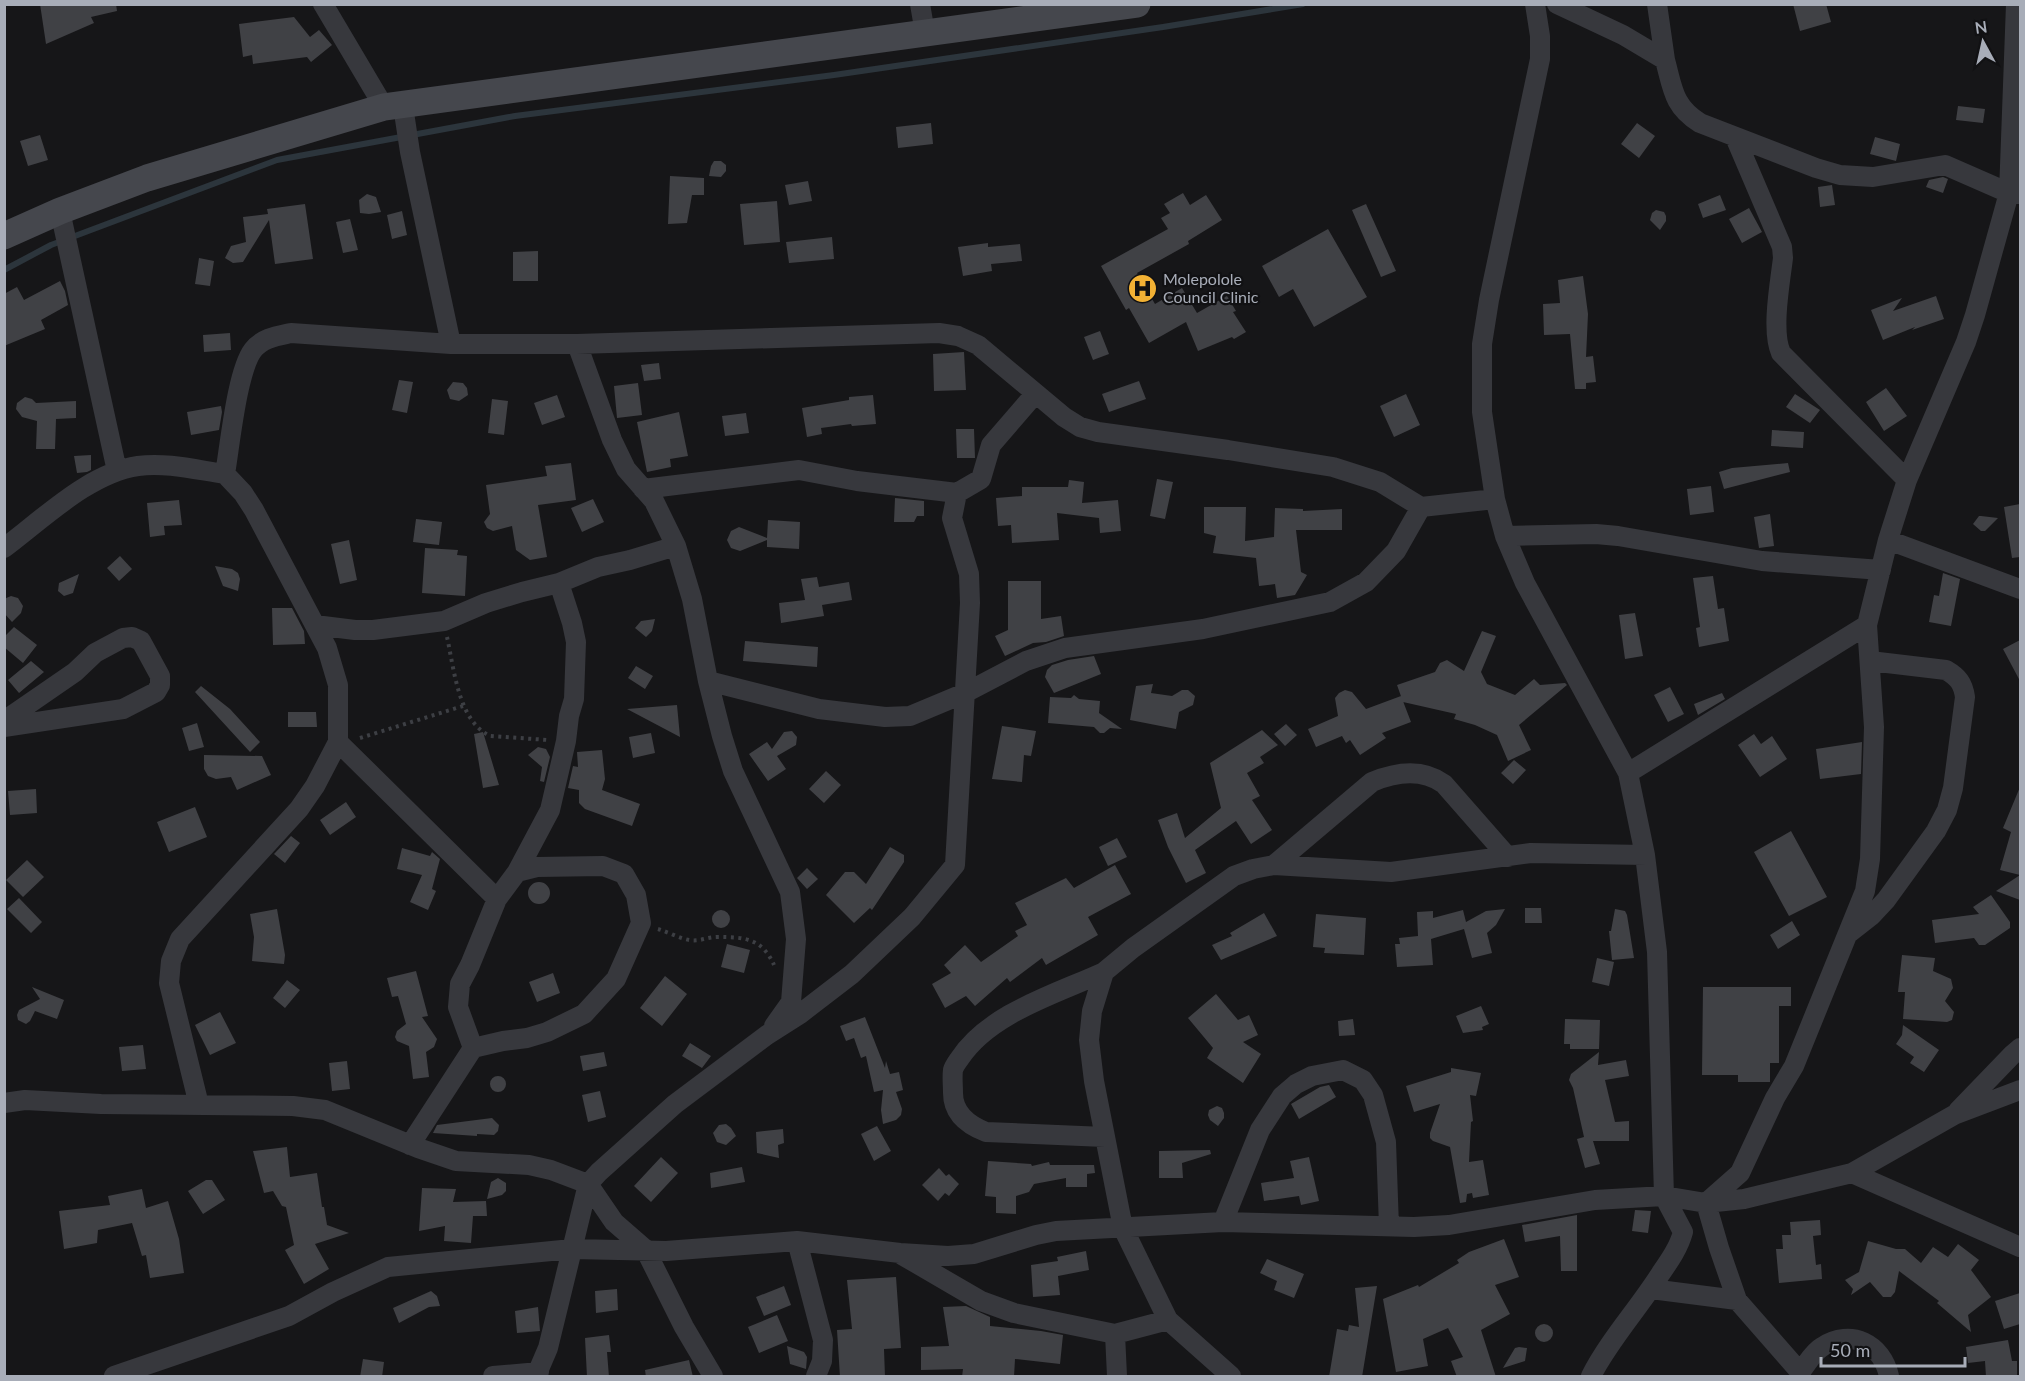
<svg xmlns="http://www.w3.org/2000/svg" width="2025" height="1381" font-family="Lato,sans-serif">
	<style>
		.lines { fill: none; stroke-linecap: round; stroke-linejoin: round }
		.stream { stroke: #2c353c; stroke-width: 6 }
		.building { fill: #404145 }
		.path { stroke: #3d3f44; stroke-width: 4; stroke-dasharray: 3 4.5; stroke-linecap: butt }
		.street { stroke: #37383d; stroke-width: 20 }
		.secondary { stroke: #45474d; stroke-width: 27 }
		.labels { text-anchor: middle; stroke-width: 4.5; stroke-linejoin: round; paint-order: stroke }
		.poi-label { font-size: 16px; fill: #a8adb8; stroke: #111113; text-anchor: start }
	</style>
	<rect width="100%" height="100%" fill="#161618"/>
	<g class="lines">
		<path class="stream" d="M4 270 51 245 277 160 515 116 834 75 1163 27 1303 4"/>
	</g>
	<path class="building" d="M40 4H116L117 11 91 17 94 23 46 44Z
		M1793 4H1826L1831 22 1800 31Z
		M294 17 310 37 319 30 332 45 311 62 307 57 253 64 252 55 243 57 239 24Z
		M1958 106 1985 109 1983 123 1956 120Z
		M931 123 933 144 898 148 896 127Z
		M1637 123 1655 136 1639 158 1621 144Z
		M40 135 48 160 28 166 20 141Z
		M1875 137 1900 144 1896 161 1870 154Z
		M714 161H721L726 165V171L721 177 709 176 711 166Z
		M670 176 704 178V195H692L687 223 668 224Z
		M1943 177 1948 179 1943 193 1926 187 1929 180Z
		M808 181 812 201 789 205 785 185Z
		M1832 185 1835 205 1820 207 1818 187Z
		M1183 193 1190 205 1206 195 1222 220 1188 241 1189 244 1137 273 1155 304 1182 288 1197 313 1227 296 1236 311 1233 312 1246 332 1234 339 1232 337 1198 351 1186 322 1149 343 1129 308 1126 310 1101 266 1168 229 1161 218 1170 213 1164 204Z
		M367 194 376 197 381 212 369 214 360 213 359 200Z
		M1720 195 1726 210 1703 218 1698 204Z
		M777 201 780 242 744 245 740 204Z
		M305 204 313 259 275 264 269 220 243 262 233 263 225 258 231 246 246 242 243 217 268 214 267 209Z
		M1366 204 1396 271 1381 277 1352 210Z
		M1749 208 1762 232 1742 243 1729 219Z
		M1656 210 1664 212 1666 216V221L1660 230 1650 220 1652 213Z
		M402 211 407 235 392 239 387 215Z
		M350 219 358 250 343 253 336 222Z
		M1328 229 1367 297 1314 327 1293 289 1279 297 1262 266Z
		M832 237 834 259 789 263 786 242Z
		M988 243V247L1020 244 1022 261 991 264 992 271 963 276 958 247Z
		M538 251V281H513V252Z
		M199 258 214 261 210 286 195 284Z
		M1583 276 1588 314 1586 357 1593 356 1596 382 1586 383V389H1575L1570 334 1544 335 1543 304 1560 303 1558 280Z
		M60 281 65 291 68 305 41 320 45 329 4 346V294L17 287 24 300Z
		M1936 296 1944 319 1912 330 1915 327 1883 340 1871 310 1902 298 1893 311Z
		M1100 331 1109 354 1093 360 1084 337Z
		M230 333 231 350 204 352 203 335Z
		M964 352 966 390 934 391 933 354Z
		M659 363 661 379 644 381 641 365Z
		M399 380 413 382 407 413 392 410Z
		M1139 381 1146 399 1109 412 1102 394Z
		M453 382 463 383 467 388 468 395 459 401 450 399 447 390Z
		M638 383 642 415 617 418 614 386Z
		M1886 388 1907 416 1884 431 1866 402Z
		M1406 394 1420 425 1394 437 1380 406Z
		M1795 394 1820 410 1810 423 1786 407Z
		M557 395 565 417 542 425 534 403Z
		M873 395 876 424 852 426 851 424 821 428 822 434 807 437 802 408 849 400V397Z
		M25 397 32 399 36 403 76 401V418L56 419 55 449H36L37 421 22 417 16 409 17 403Z
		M492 399 508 401 504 435 488 433Z
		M221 406 222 412 219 430 191 435 187 412Z
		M679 412 688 456 670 459 671 467 647 472 637 422Z
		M746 413 749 433 725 436 722 416Z
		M956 429H974L975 458H957Z
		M1772 430 1804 432 1803 448 1771 446Z
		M91 455V470L87 472 77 473 74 456Z
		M571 463 576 500 538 505 547 557 530 560 516 550 512 526 493 531 487 528 484 522 490 514 486 485 547 476 545 466Z
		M1788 463 1790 472 1724 489 1719 472 1732 468Z
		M1157 479 1173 482 1165 519 1150 516Z
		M1069 480 1084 482 1082 503 1118 500 1121 531 1100 533 1099 518 1057 513 1059 540 1012 543 1011 525 998 526 996 498 1022 496V487H1068Z
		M1711 486 1714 512 1690 515 1687 489Z
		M895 498 924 501V516H917L914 522H894Z
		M593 499 604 522 582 532 571 508Z
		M179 500 182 525 164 526 165 535 150 537 147 503Z
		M2020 504V557L2012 558 2004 507Z
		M1204 507H1246L1245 541 1274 537 1275 508 1303 509V511L1342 509V530H1296L1301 572 1307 575 1295 595 1277 598 1275 584 1259 586 1256 558 1213 553 1216 536 1204 533Z
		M1770 514 1774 546 1759 548 1754 517Z
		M1979 516H1981L1998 518 1985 531H1981L1973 524Z
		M416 519 442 522 439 545 413 542Z
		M768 520 800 522 799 549 767 547V540L740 551 731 548 727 540 731 531 739 527 767 538Z
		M349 540 357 580 340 584 331 544Z
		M425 548 458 550 457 555 467 556 465 596 422 593Z
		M120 556 132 569 119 581 107 568Z
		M215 566 232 569 238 573 240 579 238 591 223 586Z
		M1943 573 1960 579 1951 626 1929 622 1934 595 1939 596Z
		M79 574 73 593 64 596 58 591 59 583Z
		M1713 576 1718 609 1724 608 1729 641 1699 647 1696 628 1700 627 1693 578Z
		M817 577 819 587 849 582 852 600 822 605 824 616 781 623 779 603 805 600 801 579Z
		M1008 581H1041V619L1061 616 1064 636 1046 642 1033 643 1005 656 995 636 1008 630Z
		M11 596 18 598 23 606 21 613 12 622 4 613V599Z
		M272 608H292L304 631 305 644 273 645Z
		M1635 613 1643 656 1625 659 1619 615Z
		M655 619 652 631 646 637 635 628 641 621Z
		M14 627 37 645 23 663 4 647V637Z
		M1482 631 1496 636 1481 672 1487 684 1515 695 1534 679 1540 685 1565 683 1567 685 1519 725 1531 750 1508 761 1497 735 1475 725 1454 719 1456 714 1403 702 1397 685 1435 672 1440 663 1447 660 1464 671Z
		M2020 640V681L2003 649Z
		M745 641 818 647 817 667 743 661Z
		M1094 656 1101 674 1054 693 1045 677 1047 670 1052 665 1068 660Z
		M31 661 44 672 19 693 8 680Z
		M636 666 653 676 645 689 628 678Z
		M1153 684 1151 693 1172 696 1182 690H1188L1195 696 1193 705 1179 712 1176 729 1130 720 1136 686Z
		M201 686 230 709 260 742 250 752 195 692Z
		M1670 687 1684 714 1668 722 1654 695Z
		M1345 690 1352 692 1366 709 1401 696 1411 722 1382 733 1386 738 1360 755 1350 740 1346 743 1342 736 1316 747 1308 729 1338 716 1335 698 1339 693Z
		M1722 693 1725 699 1698 715 1694 704Z
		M1074 695 1079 699 1100 701 1099 713 1122 729 1110 728 1104 733H1100L1094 727 1048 723 1050 697 1071 698Z
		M677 705 680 737 627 709Z
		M288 712H316L317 727H288Z
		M197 723 204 747 189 751 182 728Z
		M1286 724 1297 735 1285 746 1274 734Z
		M1002 726 1036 731 1031 756 1024 755 1022 782 992 779Z
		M1262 730 1278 745 1260 757 1264 763 1247 773 1260 796 1252 800 1272 830 1251 844 1236 821 1195 850 1206 873 1186 883 1168 847 1158 820 1177 813 1185 838 1221 808 1210 763Z
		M792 731 797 737 796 745 777 756 786 769 768 781 749 754 767 742 772 749 784 732Z
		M483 732 499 785 483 788 474 734Z
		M651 733 655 753 633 758 629 737Z
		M1754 734 1761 744 1772 736 1787 759 1760 777 1738 745Z
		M1862 742 1861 774 1820 779 1816 749Z
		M538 747 546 749 550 757 544 782 540 781 542 767 528 755Z
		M602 750 605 779 602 790 640 804 632 826 585 809 579 803V790L568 788 573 766 578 767 577 752Z
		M204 755 262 756 271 775 237 790 231 777 216 779 208 776 204 769Z
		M1514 760 1526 770 1513 784 1501 773Z
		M826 771 841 785 824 803 809 789Z
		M2020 787V900L1996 891 2020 875 2000 870 2011 832 2003 828Z
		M36 789 37 813 10 815 8 791Z
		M346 802 356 817 330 835 320 820Z
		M195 807 207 837 169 852 157 822Z
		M1791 831 1827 897 1789 916 1754 852Z
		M291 836 300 843 285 863 274 854Z
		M1117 838 1127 857 1108 866 1099 847Z
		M890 847 904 855V862L872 910 870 908 854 923 826 895 845 872H854L866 884Z
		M402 848 430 856 432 852 440 859 432 889 436 891 428 910 410 902 422 875 397 869Z
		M27 860 44 877 23 897 6 880Z
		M1115 865 1131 894 1088 917 1098 935 1046 965 1042 958 1010 982 1007 978 975 1006 966 996 945 1008 932 984 951 973 944 965 965 945 981 962 1018 936 1015 931 1027 925 1015 903 1066 878 1074 888Z
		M807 868 818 879 807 889 797 878Z
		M528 893a11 11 0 1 1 22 0a11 11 0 1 1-22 0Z
		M1991 895 2010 922V928L1985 945H1979L1974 938 1935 943 1932 920 1979 914 1973 907Z
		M19 898 42 922 31 933 7 909Z
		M1525 908H1541L1542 923H1525Z
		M277 909 285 955 284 964 252 961 254 937 250 914Z
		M1505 909 1496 925 1487 933 1492 953 1472 958 1464 929 1431 939 1433 965 1397 967 1395 944H1400L1399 938 1418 936 1417 912 1433 911V918L1463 910 1466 922 1486 911Z
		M1615 909 1625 911 1627 915 1634 958 1612 960 1609 931H1611Z
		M712 919a9 9 0 1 1 18 0a9 9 0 1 1-18 0Z
		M1264 913 1277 936 1221 960 1212 945 1232 936 1230 933Z
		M1316 914 1366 918 1364 955 1324 953 1325 948 1313 947Z
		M1792 921 1800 935 1778 949 1770 935Z
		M727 944 750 950 744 973 721 967Z
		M1902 955 1935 958 1933 971 1951 979 1953 988 1945 1001 1954 1012 1952 1020 1947 1022 1903 1019 1905 992H1898Z
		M1597 958 1614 962 1609 986 1592 982Z
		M416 971 428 1016 422 1017 437 1039 434 1047 426 1052 429 1077 413 1079 409 1046 397 1041 395 1037 397 1031 406 1024 398 996 392 997 387 978Z
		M553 973 560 993 537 1002 529 982Z
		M665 976 687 994 662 1026 640 1008Z
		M287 980 300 990 285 1008 273 998Z
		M32 987 64 1000 57 1019 35 1011 30 1021 26 1024 18 1020 17 1015 19 1010 40 999Z
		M1703 987H1791V1006H1779V1063H1770V1082H1738V1075H1702Z
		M1216 994 1238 1020 1249 1015 1258 1035 1243 1042 1261 1054 1243 1083 1207 1058 1213 1048 1188 1018Z
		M1481 1006 1489 1024 1482 1027 1483 1030 1463 1033 1456 1016Z
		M220 1012 236 1043 210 1055 195 1025Z
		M865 1017 885 1068 886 1061 890 1074 899 1072 903 1090 896 1092 902 1109 901 1115 896 1120 883 1124 881 1110 883 1090 874 1092 866 1056 861 1058 854 1038 846 1041 840 1026Z
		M1353 1019 1355 1035 1339 1036 1338 1021Z
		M1565 1019 1600 1020 1599 1049H1570V1044H1564Z
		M1903 1025 1939 1050 1924 1072 1910 1063 1914 1057 1896 1044 1902 1035Z
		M690 1043 711 1056 702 1068 682 1056Z
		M143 1045 146 1069 122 1071 119 1047Z
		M604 1052 607 1066 583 1071 580 1056Z
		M1599 1052 1598 1065 1626 1060 1629 1076 1605 1080 1615 1122 1629 1121V1141H1593L1600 1164 1585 1168 1577 1139 1584 1137 1573 1088 1569 1080 1571 1074Z
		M347 1061 350 1089 332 1091 329 1063Z
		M1451 1068 1481 1073 1476 1096 1470 1095 1473 1121 1471 1122 1469 1162 1483 1160 1489 1195 1473 1198 1472 1193 1467 1194 1466 1202 1460 1203 1450 1147 1433 1141 1430 1138V1133L1440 1104 1414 1112 1406 1086 1451 1072Z
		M490 1084a8 8 0 1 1 16 0a8 8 0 1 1-16 0Z
		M1329 1085 1336 1097 1299 1119 1291 1104 1320 1087Z
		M600 1091 606 1117 588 1122 582 1095Z
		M1217 1106 1222 1108 1224 1113V1118L1218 1126 1210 1120 1208 1115 1209 1110Z
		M492 1118 499 1125 498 1131 494 1135 477 1134V1136L433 1133 437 1125Z
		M726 1124 731 1128 736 1136 726 1145 717 1142 713 1133 719 1125Z
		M877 1126 891 1151 874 1161 861 1134Z
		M783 1129 784 1143 778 1145 779 1158 757 1153 756 1132Z
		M287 1147 290 1177 317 1173 322 1207H324L327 1225 349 1233 315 1244 329 1269 304 1284 285 1250 294 1245 286 1207 282 1206 273 1191 264 1193 253 1151Z
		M1210 1150 1211 1154 1182 1163 1183 1178H1159V1151Z
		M661 1157 678 1173 651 1202 634 1186Z
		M1309 1157 1319 1201 1301 1205 1299 1196 1264 1201 1261 1183 1294 1178 1290 1161Z
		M988 1161 1031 1164 1032 1166 1049 1162 1050 1165H1094L1095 1173 1087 1174V1187H1066V1178L1034 1184 1029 1192 1016 1196V1214L996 1213V1197L985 1196Z
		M742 1167 745 1182 711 1188 710 1173Z
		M939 1168 946 1176 949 1174 959 1184 949 1196 945 1193 938 1201 922 1185Z
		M498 1178 506 1183V1191L502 1195 487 1199 491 1182Z
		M206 1180H212L225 1200 203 1214 188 1191Z
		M422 1188 456 1189 453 1202 486 1201 487 1216H473L471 1243 444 1241 445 1226 419 1231Z
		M142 1189 146 1208 168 1201 179 1239 184 1273 150 1278 146 1255 142 1256 132 1223 98 1230 97 1243 64 1249 59 1211 110 1205 108 1196Z
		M1635 1210 1651 1211 1648 1233 1632 1231Z
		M1577 1215V1271H1561L1560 1236 1525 1242 1522 1225Z
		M1820 1220 1821 1235 1813 1236 1816 1265 1821 1264 1822 1279 1779 1283 1776 1249H1783L1782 1235H1791L1790 1222Z
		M1504 1239 1519 1277 1495 1285 1510 1314 1481 1330 1496 1377H1457L1451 1361 1463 1357 1448 1328 1423 1339 1428 1366 1396 1372 1383 1299 1418 1285 1419 1287 1459 1263 1457 1260 1469 1252Z
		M1868 1241 1896 1249H1905L1921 1263 1933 1247 1948 1257 1958 1244 1979 1260 1971 1270 1991 1297 1968 1315 1971 1332 1937 1303 1939 1301 1899 1271 1895 1292 1891 1297H1883L1870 1282 1851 1295 1853 1289 1845 1280 1859 1272Z
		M1086 1251 1089 1270 1058 1276 1060 1295 1033 1297 1031 1265 1058 1261 1057 1257Z
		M1267 1259 1304 1274 1294 1298 1274 1290 1277 1281 1260 1273Z
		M896 1277 901 1348 884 1349 885 1377H840L837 1330 852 1329 847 1280Z
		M784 1286 791 1305 764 1316 756 1297Z
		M1377 1286 1362 1377H1329L1337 1329 1348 1331 1349 1325 1359 1327 1355 1288Z
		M617 1289 618 1310 596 1313 595 1291Z
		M431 1291 437 1296 440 1306 429 1307 399 1323 393 1308Z
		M2020 1293V1324L2004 1329 1995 1301Z
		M966 1306 990 1317V1326L1041 1331 1063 1335 1060 1364 1015 1359 1014 1377H962L963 1369 921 1370V1347L949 1346 943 1307Z
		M538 1307 540 1331 517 1333 515 1311Z
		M777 1315 788 1341 759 1353 748 1327Z
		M1535 1333a9 9 0 1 1 18 0a9 9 0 1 1-18 0Z
		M609 1335 611 1352H607L609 1377H587L585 1338Z
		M2008 1340 2012 1361H2017V1377H1986L1985 1361 1968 1363 1966 1347Z
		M787 1346 804 1352 807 1357 806 1369 790 1364Z
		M1519 1347 1527 1348 1525 1361 1503 1368 1515 1348Z
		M363 1359 384 1362 382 1377H360Z
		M689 1360 693 1377H646L645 1370Z"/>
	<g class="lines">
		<path class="path" d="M447 637C454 668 458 721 490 736L548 740
			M360 738 463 706
			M658 929C668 932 679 938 689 940 699 942 707 937 717 937 744 937 762 938 774 965"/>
		<path class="street" d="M323 4 384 107
			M920 4 925 33
			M1535 4 1540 36V59L1489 300 1482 344V412L1495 499 1505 536 1525 583 1628 773 1645 855 1657 952 1664 1196 1683 1232C1679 1247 1670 1260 1661 1273 1639 1308 1610 1339 1591 1376
			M1557 4 1623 35 1665 60C1673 89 1673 106 1700 123L1816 168 1840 175 1873 177 1945 165 2009 193 2016 4
			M1657 4 1665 60
			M403 106 410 152 451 344
			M1735 137 1782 247 1783 258C1780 283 1771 331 1781 353L1907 480
			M60 211 117 471
			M577 344 612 440 626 469 654 501 676 546 692 599 708 681 722 736 733 771 790 892 796 939 791 1002 774 1026
			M643 489 799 470 857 481 957 493
			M1505 536 1596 534 1618 536 1762 561 1881 570
			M1888 540 2020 589
			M4 548C43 519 89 473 138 466 166 462 197 470 225 474
			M315 625 355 630H373L444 621 486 603 522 592 559 583 598 567 630 560 676 546
			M708 681 819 709 885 717 910 716 965 693 1026 661 1065 648 1203 629 1330 602 1366 582 1396 551 1421 507
			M4 721 75 672 95 653 123 638 132 637 141 641 160 676V685L156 692 123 709 4 727
			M338 742 497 899
			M1628 773 1867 625 1888 540 1907 480 1966 342 1975 315 2009 193 2020 194
			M1274 865 1372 782C1396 772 1422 768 1444 784L1508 857
			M517 872 550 810 566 741 569 716 574 699 576 642 572 623 559 583
			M1849 933 1872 915 1886 900 1936 831 1947 810 1953 788 1965 697C1963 683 1958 677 1946 670L1870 661
			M1104 972C1056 994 990 1013 960 1058 958 1061 954 1066 953 1070 952 1077 953 1085 953 1093 953 1113 968 1125 986 1132L1105 1137
			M4 1103 25 1100 101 1104 293 1106 325 1110 418 1148 456 1161 529 1165 551 1170 588 1184 614 1222 645 1249 684 1327 713 1376
			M199 1105 169 983 171 961 180 939 299 809 315 786 338 742V685L327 648 254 510 243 493 225 474C230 445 237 371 253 350 262 338 277 336 291 333L451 344H577L939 333 958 336 978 345 1064 417 1080 427 1098 432 1228 450 1333 467 1380 482 1421 507 1495 499
			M1958 1111 2013 1054 2020 1048
			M410 1145 473 1048 503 1041 527 1038 547 1032 584 1014 616 979 641 923 636 895 624 874 603 866 537 867 517 872 497 899 470 965 460 984 458 1007 473 1048
			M1852 1173 2020 1247
			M1223 1222 1260 1130 1282 1096 1296 1084 1312 1076 1343 1070 1363 1080 1373 1095 1386 1142 1389 1227
			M797 1241 823 1340 822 1361 816 1376
			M902 1255 981 1301 1014 1313 1115 1334
			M1651 1289 1737 1300
			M1800 1372C1807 1364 1813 1352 1822 1347 1851 1328 1882 1344 1889 1376
			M114 1376 289 1316 333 1292 388 1267 572 1249 666 1251 797 1241 900 1253 948 1256 974 1254 1036 1235 1056 1231 1223 1222 1414 1227 1449 1225 1595 1200 1664 1196 1706 1203 1744 1199 1852 1173 1954 1115 2020 1090
			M493 1376 539 1372
			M536 1376 548 1348 588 1184 599 1172 675 1104 767 1035 800 1014 852 974 912 917 955 865 970 603 969 574 952 518 957 493 981 479 991 445 1035 394
			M1117 1376 1115 1334 1168 1320
			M1231 1376 1168 1320 1123 1228 1094 1081 1089 1040 1092 1011 1104 972 1133 948 1234 876 1253 869 1274 865 1391 872 1531 853 1645 855
			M1801 1376 1800 1372 1737 1300 1719 1248 1706 1203 1740 1173 1775 1098 1794 1066 1865 891 1870 859 1874 727 1867 625"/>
		<path class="secondary" d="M4 236 60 211 147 178 384 107 1137 4"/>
	</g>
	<defs>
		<symbol id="hospital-disc" viewBox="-11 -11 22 22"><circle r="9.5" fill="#f2b134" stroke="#111113"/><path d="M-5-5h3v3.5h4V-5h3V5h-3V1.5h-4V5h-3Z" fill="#111"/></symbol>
	</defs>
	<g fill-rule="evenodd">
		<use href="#hospital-disc" x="1126" y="272" width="33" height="33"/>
	</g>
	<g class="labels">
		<g class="poi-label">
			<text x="1163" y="285">Molepolole<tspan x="1163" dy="18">Council Clinic</tspan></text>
		</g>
	</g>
	<rect width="2025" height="1381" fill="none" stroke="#a8adb8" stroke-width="12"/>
	<g transform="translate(1983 42) rotate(352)" stroke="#111113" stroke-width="4.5" paint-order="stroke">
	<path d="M0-4.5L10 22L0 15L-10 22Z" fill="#a8adb8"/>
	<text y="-9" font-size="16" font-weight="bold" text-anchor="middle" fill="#a8adb8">N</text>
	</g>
	<path d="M1821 1357v9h144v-9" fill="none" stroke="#a8adb8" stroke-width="3"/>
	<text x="1830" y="1357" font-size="18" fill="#a8adb8" stroke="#111113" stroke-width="4.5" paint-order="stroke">50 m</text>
</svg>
